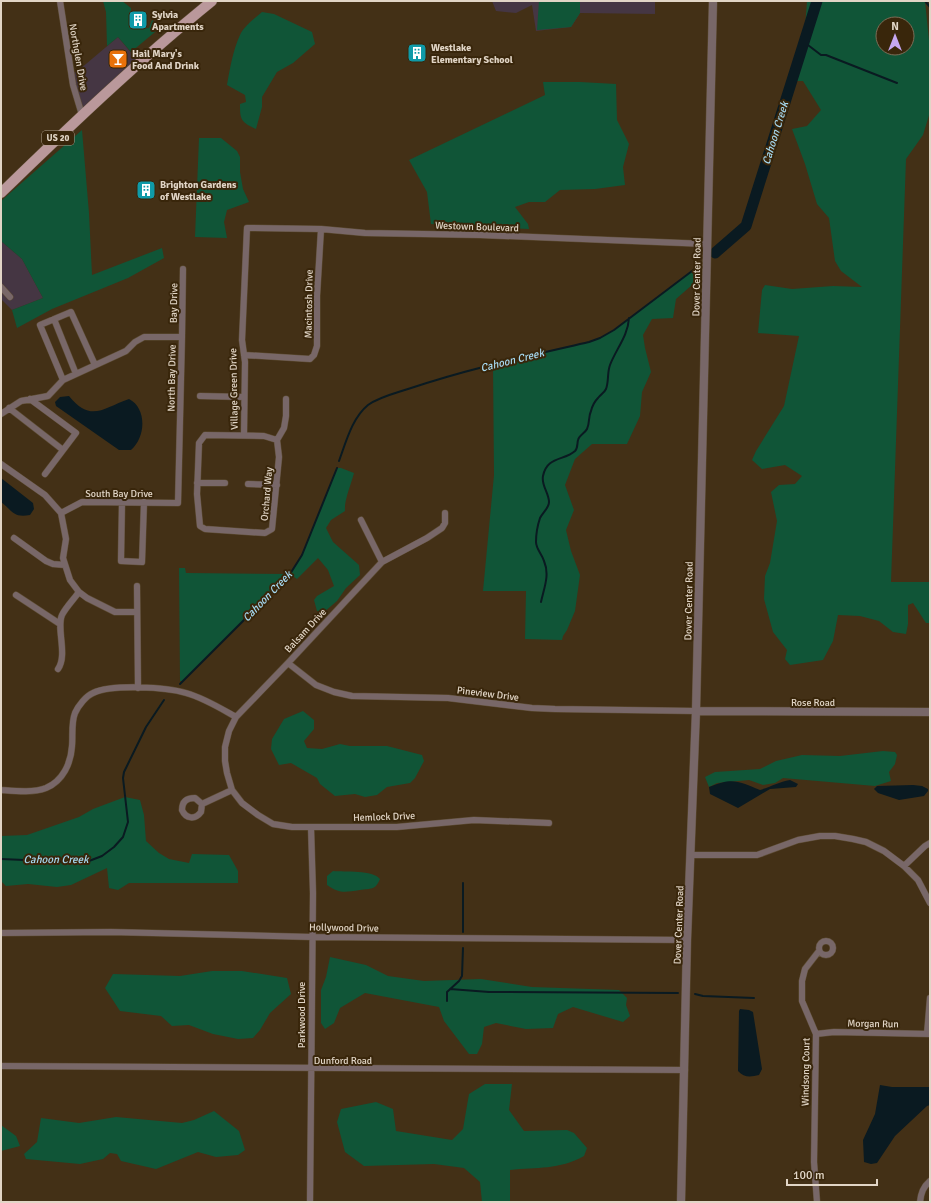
<svg xmlns="http://www.w3.org/2000/svg" width="931" height="1203" font-family="Signika,sans-serif">
	<style>
		.commercial { fill: #453643 }
		.green { fill: #105537; fill-rule: evenodd }
		.water { fill: #0a1a21 }
		.lines { fill: none; stroke-linecap: round; stroke-linejoin: round }
		.stream { stroke: #0a1a21; stroke-width: 2 }
		.river { stroke: #0a1a21; stroke-width: 11 }
		.minor-casing { stroke: #5f4e36; stroke-width: 7 }
		.tertiary-casing { stroke: #5f4e36; stroke-width: 9 }
		.primary-casing { stroke: #5f4e36; stroke-width: 11 }
		.minor { stroke: #786768; stroke-width: 6 }
		.tertiary { stroke: #786768; stroke-width: 8 }
		.primary { stroke: #ba989b; stroke-width: 10 }
		.labels { text-anchor: middle; stroke-width: 4; stroke-linejoin: round; paint-order: stroke }
		.shield { fill: #39260b; stroke: #afa08e; stroke-width: 1 }
		.shield-label { font-size: 9px; font-weight: bold; fill: #e1d5c6 }
		.poi-label { font-size: 10px; font-weight: bold; fill: #e1d5c6; stroke: #39260b; text-anchor: start }
		.street-label { font-size: 10px; fill: #e1d5c6; stroke: #39260b }
		.water-label { font-size: 11px; font-style: italic; fill: #a6d9f1; stroke: #39260b }
	</style>
	<rect width="100%" height="100%" fill="#433016"/>
	<path class="commercial" d="M492 1H655V14L580 13 571 27 536 31 532 5 516 13 496 11Z
		M118 37 138 61 79 115 68 76 80 69Z
		M1 241 22 259 43 298 12 310 1 299Z"/>
	<path class="green" d="M103 1H122L131 8V13L136 29 149 28 152 20 160 25 155 32 131 52 118 37 107 46 106 12Z
		M539 1H580V13L571 27 537 30Z
		M807 1H925L930 50V112L923 135 906 159 891 582H930V623H926L913 603 908 605V624L906 634 893 632 879 621 860 616 838 615 833 641 823 660 790 665 785 659 787 650 773 632 764 599 765 576 770 563 777 521 771 492 779 485 795 484 802 476 785 465 762 469 752 460 756 451 784 406 799 336 758 333 762 290 765 285 792 289 833 286 862 287 841 271 835 261 829 218 817 204 805 164 792 129 807 126 821 110 803 81H792L804 42ZM883 24H907V48H883Z
		M262 12 274 14 312 32 315 44 293 63 277 72 262 97V107L256 129C241 122 240 120 240 104L246 102 245 95 227 85C230 68 233 50 240 35 244 26 255 18 262 12Z
		M543 82H580L616 84 617 120 629 144 623 167 625 185 595 189 560 190 545 202H529L515 207 528 224 529 229 431 224 427 192 409 160 545 95Z
		M82 130 89 213 92 275 162 248 164 258 128 278 52 309 17 328 12 310 43 298 22 259 1 241V201Z
		M199 138H221L237 151 240 157V172L243 189 249 202 227 210 224 222 227 238 195 237Z
		M700 265V278L676 299 673 318 652 319 643 335 645 348 651 372 642 392 640 416 627 444H592L575 459 565 485 574 510 566 530 571 551 580 575 575 611 567 630 563 636 562 640 525 639 526 591H483L494 475 493 365 589 342 600 338 614 330Z
		M337 468H341L354 473C351 485 344 500 345 511L331 520 326 528 333 542 359 565 360 575 346 588 337 601 324 612 317 611 314 600 317 596 334 586 328 570 318 558 297 579 290 574 183 681H180L179 568H185L186 573 290 574 302 555Z
		M303 711 314 720V729L304 741 307 748 322 749 340 744 350 746H387L422 755 424 761 415 778 410 783 387 787 377 795 365 797 355 794 335 796 320 784 317 778 291 763 279 765 271 749 272 739 284 719Z
		M883 751 895 752 897 755 895 764 889 772 891 781 875 786 783 778 775 783 763 785 749 780 717 783 709 787 705 777 715 772 760 769 776 761 802 755 840 756Z
		M125 797 140 800 144 815 146 841 159 853 169 859 189 863 192 854 229 855 238 871V883H129L118 890 109 888 107 868 71 885 57 887 28 884 6 886 1 881V836L27 835 79 817 93 809Z
		M333 871C345 872 373 870 380 879 375 891 371 888 360 890 345 892 340 894 327 885V876Z
		M330 957 366 965 388 976 424 981 481 979 532 987 619 990 627 998 626 1005 630 1016 623 1022 573 1007 558 1014 553 1028 526 1029 496 1023 484 1027 482 1044 477 1054H469L444 1021 439 1007 365 993 340 1008 334 1023 325 1029 321 1023V990L326 977Z
		M212 971H242L287 978 291 994 270 1013 260 1030 253 1038 238 1039 213 1034 189 1025 172 1026 161 1016 120 1011 105 988 113 974 180 976Z
		M485 1084H512L509 1110 524 1131 567 1130 574 1133 587 1148 584 1156C559 1170 537 1167 510 1170V1202H482L480 1182 464 1168 434 1164 364 1166 345 1152 337 1122 341 1109 376 1102 393 1109 396 1131 452 1140 463 1129 469 1094Z
		M214 1111 239 1131 245 1150 238 1155 216 1157 198 1152 156 1169 121 1161 117 1154 110 1153 103 1159 80 1164 26 1159 24 1154 37 1142 41 1118 79 1123 116 1117 182 1123 194 1120Z
		M1 1125 16 1136 20 1146 1 1151Z"/>
	<path class="water" d="M69 396C91 423 103 408 129 399 147 408 146 437 131 450H119L56 406 55 402 60 397Z
		M1 478 33 503 34 509 30 515C13 518 13 511 1 502Z
		M790 780 798 784 796 787 770 789 738 808 710 794 709 787C732 777 739 781 760 790 770 787 779 782 790 780Z
		M913 785 922 786 928 789V791L924 796 899 800 878 793 874 789 877 786Z
		M740 1009 749 1010 753 1012 762 1069 759 1075C751 1077 744 1078 738 1071L739 1011Z
		M880 1085 892 1087H930V1105L927 1106 895 1136 877 1163 871 1164 864 1162 863 1140 875 1114Z"/>
	<g class="lines">
		<path class="stream" d="M925 1 930 7
			M804 42 821 55H826L897 83
			M339 461C346 442 352 418 368 405 379 397 396 393 408 389 467 369 528 356 589 342L600 338 614 330 700 265
			M541 602C544 588 550 575 544 561 542 554 536 549 536 542 536 535 538 524 540 518 543 512 549 508 549 502 549 493 541 485 543 476 547 456 564 461 575 451 578 448 577 444 578 440 579 435 585 433 587 429 590 423 588 417 591 411 592 407 595 401 598 398 601 394 604 393 606 389 609 381 607 373 610 365 616 349 628 336 629 318
			M180 684 290 574 302 555 337 468
			M1 859 71 862 89 861 102 856 114 847 123 837 128 822 123 778 124 772 146 727 164 700
			M463 932V883
			M450 989 489 992 678 993
			M695 994 703 996 754 998
			M447 1001V992L459 981 462 976 463 948"/>
		<path class="river" d="M715 253 746 226 817 1"/>
		<defs>
			<path id="minor" d="M60 1 73 85 82 115
				M1 287 10 297
				M54 319 76 374
				M182 337 183 269
				M244 355 310 359 314 355 317 346V296L321 229
				M63 380 40 325 71 312 95 365
				M200 396 244 397
				M30 399 76 433 45 474
				M9 408 63 450
				M1 414 21 401 48 396 63 380 126 351 135 342 144 337H182L178 503 82 502 61 513
				M244 435 245 362 242 340 247 228 321 229 365 233 480 235 707 244
				M277 440 264 436 205 435 199 443 197 494 200 526 205 529 265 533 272 529 279 457 277 440 284 428 286 416V399
				M1 464 45 495 61 513 66 539 63 558 70 580 79 592 87 598 115 612H136
				M197 483H225
				M248 484 277 485
				M122 502 121 561 142 562 144 502
				M445 513V523L442 528 427 538 382 562 288 663 236 717 229 731 225 747V761L227 773 232 790 242 803 258 815 273 824 292 827H397L474 820 549 823
				M361 520 382 562
				M14 538 46 561 53 564 65 565
				M137 586 138 688
				M16 595 60 624
				M288 663 316 685 334 692 352 696 448 698 532 708 555 709 696 711
				M58 669C68 655 56 628 62 615 66 607 74 599 79 592
				M1 790C15 791 33 793 46 788 63 781 71 763 72 746 73 736 71 723 75 713 78 706 86 696 93 693 112 684 166 687 186 693 204 698 220 708 236 717
				M202 804 201 812C195 820 186 819 182 810 182 802 186 798 195 798L202 804 232 790
				M691 855H757L798 840 820 836H835L853 839 866 842 884 851 904 866 918 880 930 903
				M904 866 925 846 930 843
				M1 933 111 932 312 937 687 940
				M819 948a7 7 0 1 1 14 0a7 7 0 1 1-14 0Z
				M816 1034 834 1032 930 1034
				M927 1034 930 998
				M1 1066C229 1069 457 1070 685 1070
				M310 1202 313 893 311 827
				M817 1202 814 1162 816 1034 802 1001V981L805 969 819 951
				M920 1202C921 1193 923 1187 930 1181"/>
			<path id="tertiary" d="M696 711 930 712
				M681 1202 687 940 696 711 713 1"/>
			<path id="primary" d="M1 193C69 127 138 61 212 1"/>
		</defs>
		<use href="#minor" class="minor-casing"/>
		<use href="#tertiary" class="tertiary-casing"/>
		<use href="#primary" class="primary-casing"/>
		<use href="#minor" class="minor"/>
		<use href="#tertiary" class="tertiary"/>
		<use href="#primary" class="primary"/>
	</g>
	<defs>
		<symbol id="building-square" viewBox="-11 -11 22 22"><rect x="-9" y="-9" width="18" height="18" rx="4" fill="#0f9aa8" stroke="#39260b"/><path d="M-4-6H4V6H1V3H-1V6H-4ZM-2.5-4.3h1.7v1.8h-1.7ZM.8-4.3h1.7v1.8H.8ZM-2.5-1h1.7V.8h-1.7ZM.8-1h1.7V.8H.8Z" fill="#fff"/></symbol>
		<symbol id="bar-square" viewBox="-11 -11 22 22"><rect x="-9" y="-9" width="18" height="18" rx="4" fill="#e8710a" stroke="#39260b"/><path d="M-6-5H6L.8 .8V4.5H3.5V6h-7V4.5H-.8V.8Z" fill="#fff"/></symbol>
	</defs>
	<g fill-rule="evenodd">
		<use href="#building-square" x="127" y="9" width="22" height="22"/>
		<use href="#building-square" x="406" y="42" width="22" height="22"/>
		<use href="#bar-square" x="107" y="48" width="22" height="22"/>
		<use href="#building-square" x="135" y="179" width="22" height="22"/>
	</g>
	<g class="labels">
		<rect class="shield" x="42" y="131" width="32" height="14" rx="3"/>
		<g class="shield-label">
			<text x="58" y="141">US 20</text>
		</g>
		<g class="poi-label">
			<text x="152" y="18">Sylvia<tspan x="152" dy="12">Apartments</tspan></text>
			<text x="431" y="51">Westlake<tspan x="431" dy="12">Elementary School</tspan></text>
			<text x="132" y="57">Hail Mary's<tspan x="132" dy="12">Food And Drink</tspan></text>
			<text x="160" y="188">Brighton Gardens<tspan x="160" dy="12">of Westlake</tspan></text>
		</g>
		<g class="street-label">
			<text transform="translate(79 57) rotate(80)" y="4">Northglen Drive</text>
			<text transform="translate(477 226) rotate(2)" y="4">Westown Boulevard</text>
			<text transform="translate(696 277) rotate(-89)" y="4">Dover Center Road</text>
			<text transform="translate(173 303) rotate(-89)" y="4">Bay Drive</text>
			<text transform="translate(308 304) rotate(-89)" y="4">Macintosh Drive</text>
			<text transform="translate(171 378) rotate(-89)" y="4">North Bay Drive</text>
			<text transform="translate(233 389) rotate(-91)" y="4">Village Green Drive</text>
			<text x="119" y="497">South Bay Drive</text>
			<text transform="translate(266 494) rotate(-85)" y="4">Orchard Way</text>
			<text transform="translate(688 601) rotate(-89)" y="4">Dover Center Road</text>
			<text transform="translate(305 630) rotate(-47)" y="4">Balsam Drive</text>
			<text transform="translate(488 693) rotate(7)" y="4">Pineview Drive</text>
			<text x="813" y="706">Rose Road</text>
			<text transform="translate(384 816) rotate(-2)" y="4">Hemlock Drive</text>
			<text transform="translate(678 925) rotate(-88)" y="4">Dover Center Road</text>
			<text transform="translate(344 927) rotate(1)" y="4">Hollywood Drive</text>
			<text transform="translate(301 1015) rotate(-90)" y="4">Parkwood Drive</text>
			<text transform="translate(873 1023) rotate(1)" y="4">Morgan Run</text>
			<text x="343" y="1064">Dunford Road</text>
			<text transform="translate(805 1072) rotate(-89)" y="4">Windsong Court</text>
		</g>
		<g class="water-label">
			<text transform="translate(775 133) rotate(-73)" y="4">Cahoon Creek</text>
			<text transform="translate(512 360) rotate(-14)" y="4">Cahoon Creek</text>
			<text transform="translate(267 596) rotate(-46)" y="4">Cahoon Creek</text>
			<text x="56" y="863">Cahoon Creek</text>
		</g>
	</g>
	<rect width="931" height="1203" fill="none" stroke="#e1d5c6" stroke-width="4"/>
	<g transform="translate(895 36)"><circle r="19" fill="#39260b" stroke="#7c6c56"/>
	<path d="M0-3L7 15L0 10L-7 15Z" fill="#c5a7f1"/>
	<text y="-6" font-size="11" font-weight="bold" text-anchor="middle" fill="#e1d5c6">N</text>
	</g>
	<path d="M787 1179v6h90v-6" fill="none" stroke="#e1d5c6" stroke-width="2"/>
	<text x="793" y="1179" font-size="12" fill="#e1d5c6" stroke="#39260b" stroke-width="3" paint-order="stroke">100 m</text>
</svg>
